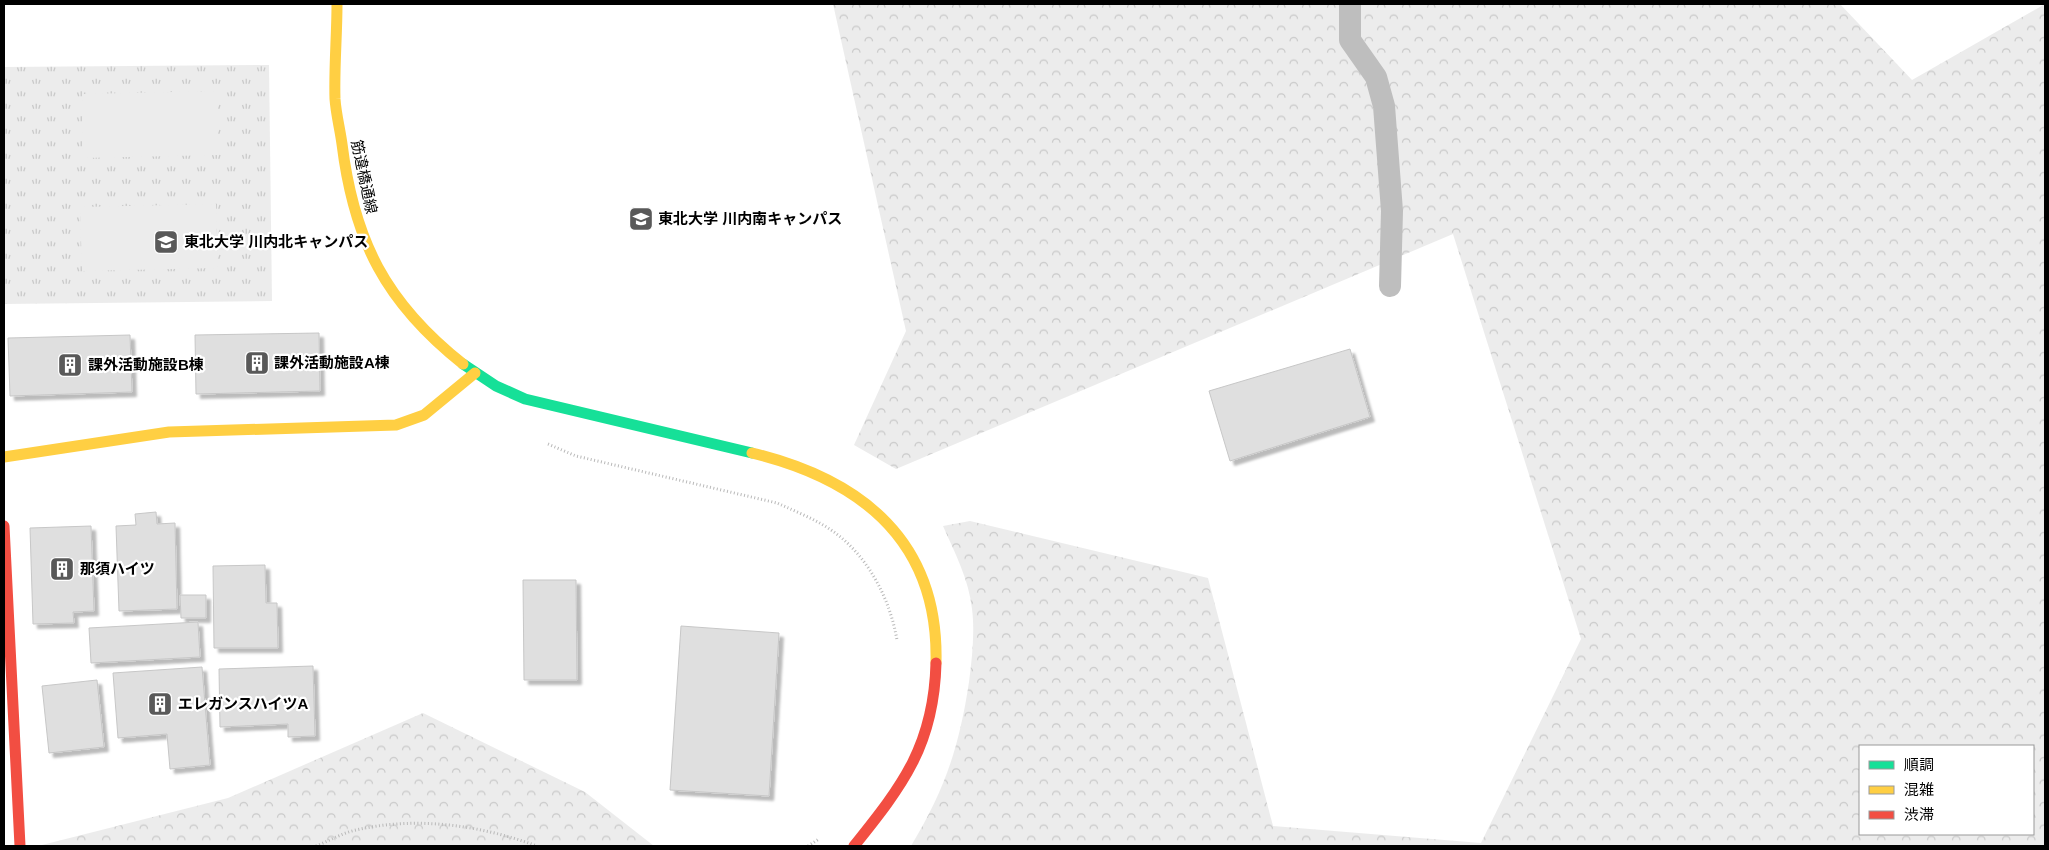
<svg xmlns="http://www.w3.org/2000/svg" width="2049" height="850" font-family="Arial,'Noto Sans JP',sans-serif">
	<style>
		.grass { fill: url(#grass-tufts) }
		.forest { fill: url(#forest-crowns); fill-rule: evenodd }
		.garden { fill: #ececec }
		.building { fill: #dfdfdf; stroke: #c7c7c7; filter: url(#shadow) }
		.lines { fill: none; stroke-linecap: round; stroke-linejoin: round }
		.path { stroke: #b9b9b9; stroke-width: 3; stroke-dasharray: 1 2.5; stroke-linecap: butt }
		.lane { stroke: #bebebe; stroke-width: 22 }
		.fast { stroke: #16e098; stroke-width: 11 }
		.slow { stroke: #ffcf43; stroke-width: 11 }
		.jam { stroke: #f24e42; stroke-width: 11 }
		.labels { text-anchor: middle; stroke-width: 4.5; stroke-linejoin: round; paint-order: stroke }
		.street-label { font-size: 15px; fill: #000; stroke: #fff }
		.poi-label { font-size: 15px; font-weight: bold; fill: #000; stroke: #fff; text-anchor: start }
	</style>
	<defs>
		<pattern id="grass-tufts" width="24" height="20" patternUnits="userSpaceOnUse" patternTransform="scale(1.25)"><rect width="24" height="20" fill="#ececec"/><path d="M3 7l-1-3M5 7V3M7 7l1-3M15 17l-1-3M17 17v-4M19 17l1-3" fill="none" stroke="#c9c9c9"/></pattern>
		<pattern id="forest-crowns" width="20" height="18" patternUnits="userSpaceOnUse" patternTransform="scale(1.25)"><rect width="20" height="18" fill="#ececec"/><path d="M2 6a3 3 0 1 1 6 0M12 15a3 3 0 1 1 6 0" fill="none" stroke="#c9c9c9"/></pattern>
		<filter id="shadow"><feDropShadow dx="4.5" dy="4.5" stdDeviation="1" flood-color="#0004"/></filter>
	</defs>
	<rect width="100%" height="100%" fill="#fff"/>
	<path class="grass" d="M269 65 272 301 4 304V67Z"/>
	<path class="forest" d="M833 4H1840L1912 80 2045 4V846H911C945 789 959 748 969 682 972 659 975 632 972 609 969 580 955 553 943 526L970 521 1208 578 1273 826 1481 843 1581 639 1453 234 896 469 854 445 906 331ZM1860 746H2033V834H1860Z
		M423 713 585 792 654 846H38L228 798Z"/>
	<path class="garden" d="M218 91V155L83 158 82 94Z
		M216 204 218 268 82 271 80 207Z"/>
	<path class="building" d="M319 333 320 391 196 394 195 335Z
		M130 335 132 392 10 396 8 338Z
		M1350 349 1370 417 1230 461 1209 391Z
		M156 512 157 524 175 523 177 609 119 611 116 526 136 525 135 514Z
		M91 526 94 611 73 612 74 623 33 624 30 528Z
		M265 565 266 603H277L278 648H214L213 566Z
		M523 580H576L577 680H524Z
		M180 595H206V618H181Z
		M198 622 200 657 91 663 89 628Z
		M681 626 779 633 769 796 670 790Z
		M313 666 315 736 288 737V724L220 727 219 669Z
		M202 667 210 765 170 769 167 734 118 738 113 673Z
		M97 680 104 747 49 753 42 686Z"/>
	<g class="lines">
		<path class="path" d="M548 444 576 456 777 503C797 512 820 521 838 535 870 560 890 600 897 640
			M316 846C329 841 342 833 356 830 416 816 480 825 537 846
			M808 846 819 839"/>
		<path class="lane" d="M1350 4V40L1376 77 1384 106 1392 211 1390 286"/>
		<path class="fast" d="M463 364 496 386 525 399 752 453"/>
		<path class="slow" d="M337 4C337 36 334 67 335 99 336 114 340 129 342 144 354 241 386 303 463 364
			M752 453C863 480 939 542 936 663
			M4 457 169 432 396 425 424 415 475 373"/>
		<path class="jam" d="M4 526 20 846
			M854 846C903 785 934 745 936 663"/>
	</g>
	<defs>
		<symbol id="university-square" viewBox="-11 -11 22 22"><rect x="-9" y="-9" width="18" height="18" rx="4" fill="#595959" stroke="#fff"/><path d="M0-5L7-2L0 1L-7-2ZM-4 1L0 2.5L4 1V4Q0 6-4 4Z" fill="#fff"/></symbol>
		<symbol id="building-square" viewBox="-11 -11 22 22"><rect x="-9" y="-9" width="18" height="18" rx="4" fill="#595959" stroke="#fff"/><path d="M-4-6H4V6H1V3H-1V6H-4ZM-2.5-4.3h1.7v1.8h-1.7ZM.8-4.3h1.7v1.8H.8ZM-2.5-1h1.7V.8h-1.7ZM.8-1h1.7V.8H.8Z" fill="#fff"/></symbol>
	</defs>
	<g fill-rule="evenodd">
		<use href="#university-square" x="627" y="205" width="28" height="28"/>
		<use href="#university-square" x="152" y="228" width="28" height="28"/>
		<use href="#building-square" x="243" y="349" width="28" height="28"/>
		<use href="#building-square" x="56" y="351" width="28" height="28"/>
		<use href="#building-square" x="48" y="555" width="28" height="28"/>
		<use href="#building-square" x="146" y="690" width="28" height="28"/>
	</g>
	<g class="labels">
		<g class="street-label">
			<text transform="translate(364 177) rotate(78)" y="5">筋違橋通線</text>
		</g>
		<g class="poi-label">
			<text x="658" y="224">東北大学 川内南キャンパス</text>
			<text x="184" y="247">東北大学 川内北キャンパス</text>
			<text x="274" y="368">課外活動施設A棟</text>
			<text x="88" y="370">課外活動施設B棟</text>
			<text x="80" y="574">那須ハイツ</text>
			<text x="178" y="709">エレガンスハイツA</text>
		</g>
	</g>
	<rect width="2049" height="850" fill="none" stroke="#000000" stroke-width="10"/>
	<rect x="1859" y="745" width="175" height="90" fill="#ffffff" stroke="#999999"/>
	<rect x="1869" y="761" width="25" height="8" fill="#16e098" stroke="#999999"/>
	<text x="1904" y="770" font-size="15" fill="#000000">順調</text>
	<rect x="1869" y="786" width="25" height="8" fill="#ffcf43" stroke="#999999"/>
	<text x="1904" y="795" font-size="15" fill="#000000">混雑</text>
	<rect x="1869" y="811" width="25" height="8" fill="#f24e42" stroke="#999999"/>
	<text x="1904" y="820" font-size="15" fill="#000000">渋滞</text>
</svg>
